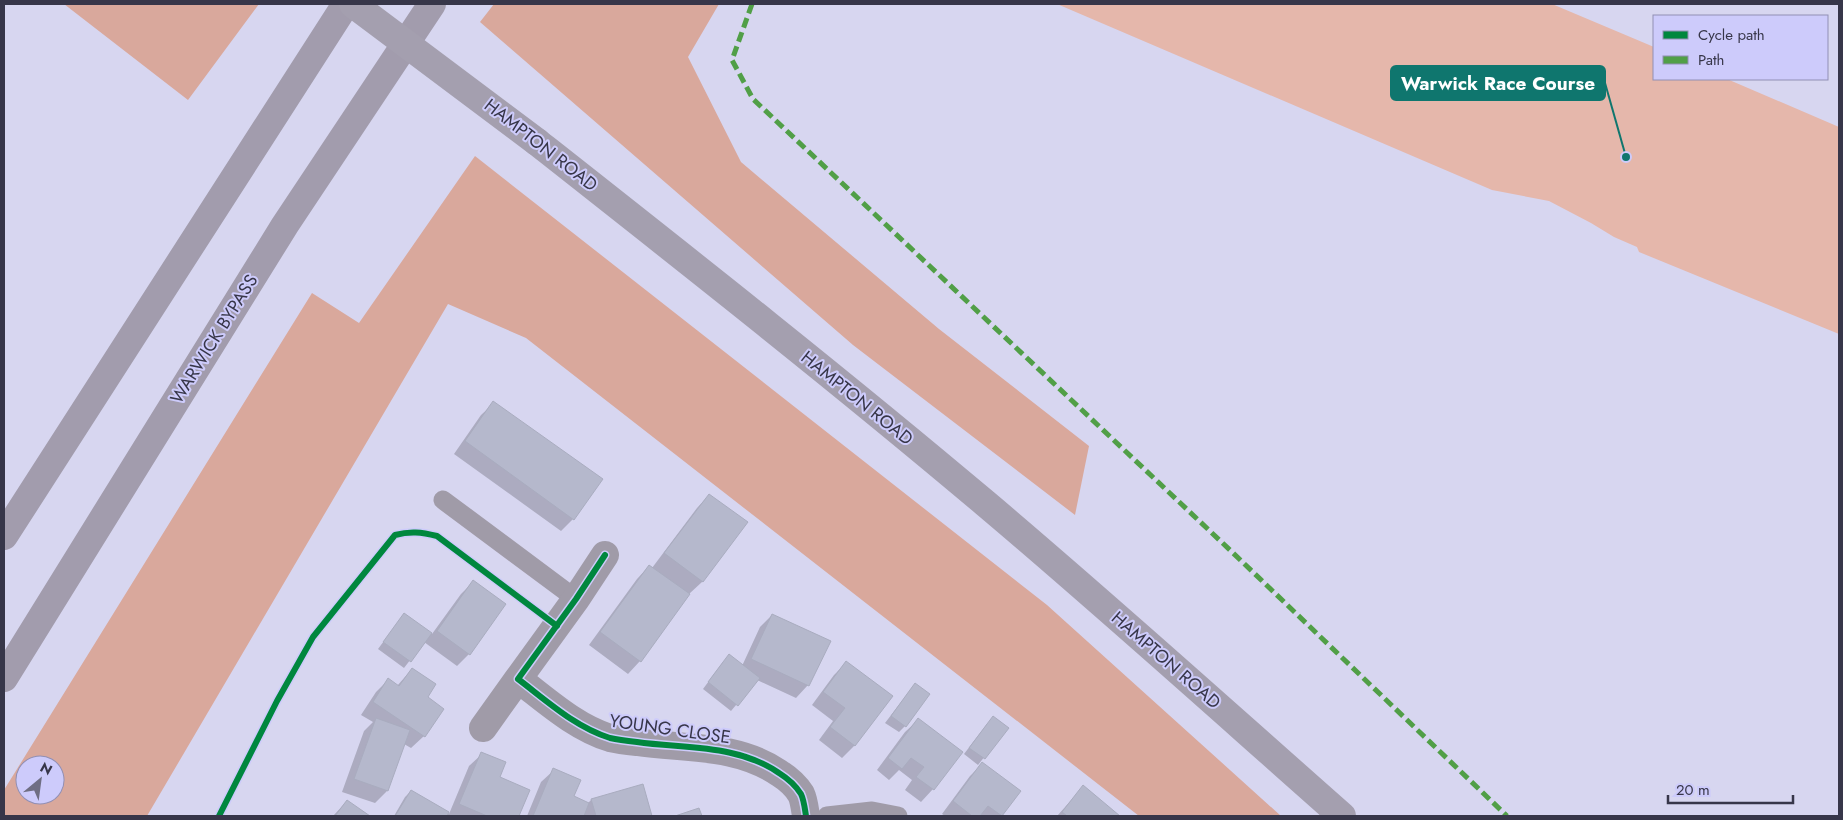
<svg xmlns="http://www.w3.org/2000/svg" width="1843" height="820" font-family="Jost,sans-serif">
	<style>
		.green { fill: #e5b7ab }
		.forest { fill: #d9a89c; fill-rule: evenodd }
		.shadow { fill: #0003 }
		.building { fill: #b5b8cc; stroke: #a9acbf }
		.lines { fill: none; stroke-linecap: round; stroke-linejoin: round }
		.service { stroke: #a09ba8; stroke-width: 19 }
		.minor { stroke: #a09ba8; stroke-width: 28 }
		.primary { stroke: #a49faf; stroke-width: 28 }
		.trunk { stroke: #a29cad; stroke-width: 28 }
		.primary-bridge { stroke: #a49faf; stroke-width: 28 }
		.quiet { stroke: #519f47; stroke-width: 5; stroke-dasharray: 10 5; stroke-linecap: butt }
		.cycleway-casing { stroke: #cdcbfb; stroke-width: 9 }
		.cycleway { stroke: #00873e; stroke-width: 6 }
		.labels { text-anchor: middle; stroke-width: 4; stroke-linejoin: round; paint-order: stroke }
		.street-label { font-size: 18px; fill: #373649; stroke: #cdcbfb }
		.leader { fill: none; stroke: #0f766e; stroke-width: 2 }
		.callout-dot { fill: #0f766e; stroke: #cdcbfb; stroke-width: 2 }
		.callout { fill: #0f766e; stroke: #0f766e; stroke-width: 2 }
		.callout-label { font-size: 19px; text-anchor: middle; font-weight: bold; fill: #fff }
	</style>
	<rect width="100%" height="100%" fill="#d7d6f0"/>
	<path class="green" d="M1057 4H1552L1654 47V79H1727L1839 127V334L1639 252 1637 247 1614 237 1591 223 1549 201 1492 190Z"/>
	<path class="forest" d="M64 4H259L188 100Z
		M494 4H719L688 57 741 162 939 329 1089 446 1075 515 853 345 480 22Z
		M475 156 1047 605 1281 816H1139L526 338 448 304 147 816H4V790L312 293 359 323ZM25 765H55V795H25Z"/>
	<path class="shadow" d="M494 403 573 519 561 531 454 454 481 415Z
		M709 495 746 523 702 582 689 594 640 661 628 674 589 645 637 579 649 566 652 568 697 508Z
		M473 582 469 654 457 666 424 642 404 668 378 649 404 614 432 634 461 594Z
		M772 615 808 685 796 698 757 680 731 711 703 689 723 662 742 666 760 627Z
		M846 663 891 696 854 746 842 758 819 740 833 721 812 705 834 675Z
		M412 669 424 736 411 748 404 744 387 791 375 803 342 792 364 731 373 722 361 715 376 692 388 680 397 686Z
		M915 684 905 726 899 732 885 723Z
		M918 720 933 789 921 802 905 790 912 780 899 770 889 780 877 770 905 732Z
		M987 724 1007 728 978 765 964 754Z
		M482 754 499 778 529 790 518 816H394L405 797 411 791 449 814 469 766Z
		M982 764 1019 791 1000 816H945L942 814 970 776Z
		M554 770 572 797 588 803 591 800 642 785 651 816H527L541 782Z
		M1083 787 1118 816H1057Z
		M347 801 368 816H333Z"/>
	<path class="building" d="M493 401 603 479 574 520 465 441Z
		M709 494 748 522 703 582 664 553Z
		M649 565 690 594 641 662 600 632Z
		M473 580 506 604 470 655 437 631Z
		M404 613 432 633 411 662 383 642Z
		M772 614 831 641 809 686 751 659Z
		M729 654 760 678 738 706 708 682Z
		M846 661 893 696 855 746 830 727 845 708 823 692Z
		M412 668 436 684 428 697 444 709 425 737 373 702 388 678 399 686Z
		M915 683 930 694 906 727 891 716Z
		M993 716 1009 728 985 759 969 748Z
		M376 718 410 730 388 791 354 779Z
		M918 718 963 752 934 790 916 777 924 767 911 758 902 769 888 758Z
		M481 752 506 762 500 777 530 790 519 816H487L459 804Z
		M982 762 1021 791 1002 816 988 806 980 816H972L953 801Z
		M553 768 581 780 574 796 589 803 584 816H533Z
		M643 784 652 816H596L591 799Z
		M1083 785 1120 816H1067L1062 812Z
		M411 790 449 812 447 816H395Z
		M347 800 370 816H335Z
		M699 808 702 816H675Z"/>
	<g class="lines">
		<path class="service" d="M443 500 576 599
			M827 816 872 811 898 816"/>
		<path class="minor" d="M605 555 576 599 518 679C547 701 575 727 610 738 619 740 628 741 637 742 685 749 737 744 779 773 787 778 796 786 801 794 804 800 805 810 806 816
			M483 728 518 679"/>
		<path class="primary" d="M537 142C688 261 838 379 985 503 1106 605 1223 711 1342 816"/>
		<path class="trunk" d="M4 536 346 4
			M4 678 285 225 432 4"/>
		<path class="primary-bridge" d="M353 4 537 142"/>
		<path class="quiet" d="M752 4 732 60 753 99 1231 551 1507 816"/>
		<defs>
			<path id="cycleway" d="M605 555 576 599 518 679C547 701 575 727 610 738 619 740 628 741 637 742 685 749 737 744 779 773 787 778 796 786 801 794 804 800 805 810 806 816
				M219 816 277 701 313 637 395 535C410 531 421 532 437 536L557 626"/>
		</defs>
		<use href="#cycleway" class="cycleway-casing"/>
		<use href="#cycleway" class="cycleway"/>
	</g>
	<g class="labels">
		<g class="street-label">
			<text transform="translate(541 145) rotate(38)" y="6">HAMPTON ROAD</text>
			<text transform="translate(214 339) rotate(-58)" y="6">WARWICK BYPASS</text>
			<text transform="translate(857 398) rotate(39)" y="6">HAMPTON ROAD</text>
			<text transform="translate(1166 660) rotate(41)" y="6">HAMPTON ROAD</text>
			<text transform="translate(670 729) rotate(8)" y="6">YOUNG CLOSE</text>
		</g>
	</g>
	<path class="leader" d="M1626 157L1605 83"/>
	<circle class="callout-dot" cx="1626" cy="157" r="5"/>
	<rect class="callout" x="1391" y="66" width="214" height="34" rx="5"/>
	<g class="callout-label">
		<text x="1498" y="90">Warwick Race Course</text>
	</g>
	<rect width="1843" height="820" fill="none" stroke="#373649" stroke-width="10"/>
	<rect x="1653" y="15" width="175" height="65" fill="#cdcbfb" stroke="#918fb4"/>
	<rect x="1663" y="31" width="25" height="8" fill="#00873e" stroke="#918fb4"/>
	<text x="1698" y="40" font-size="15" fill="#373649">Cycle path</text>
	<rect x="1663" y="56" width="25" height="8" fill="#519f47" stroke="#918fb4"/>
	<text x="1698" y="65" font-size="15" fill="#373649">Path</text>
	<g transform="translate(40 780) rotate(29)"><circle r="24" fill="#cdcbfb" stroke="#918fb4"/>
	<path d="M0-4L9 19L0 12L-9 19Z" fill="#6f6e83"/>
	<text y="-8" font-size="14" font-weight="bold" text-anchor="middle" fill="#373649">N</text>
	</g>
	<path d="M1668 795v8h125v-8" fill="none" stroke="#373649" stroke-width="2.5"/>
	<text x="1676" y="795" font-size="15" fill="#373649" stroke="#cdcbfb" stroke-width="4" paint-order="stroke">20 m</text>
</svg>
